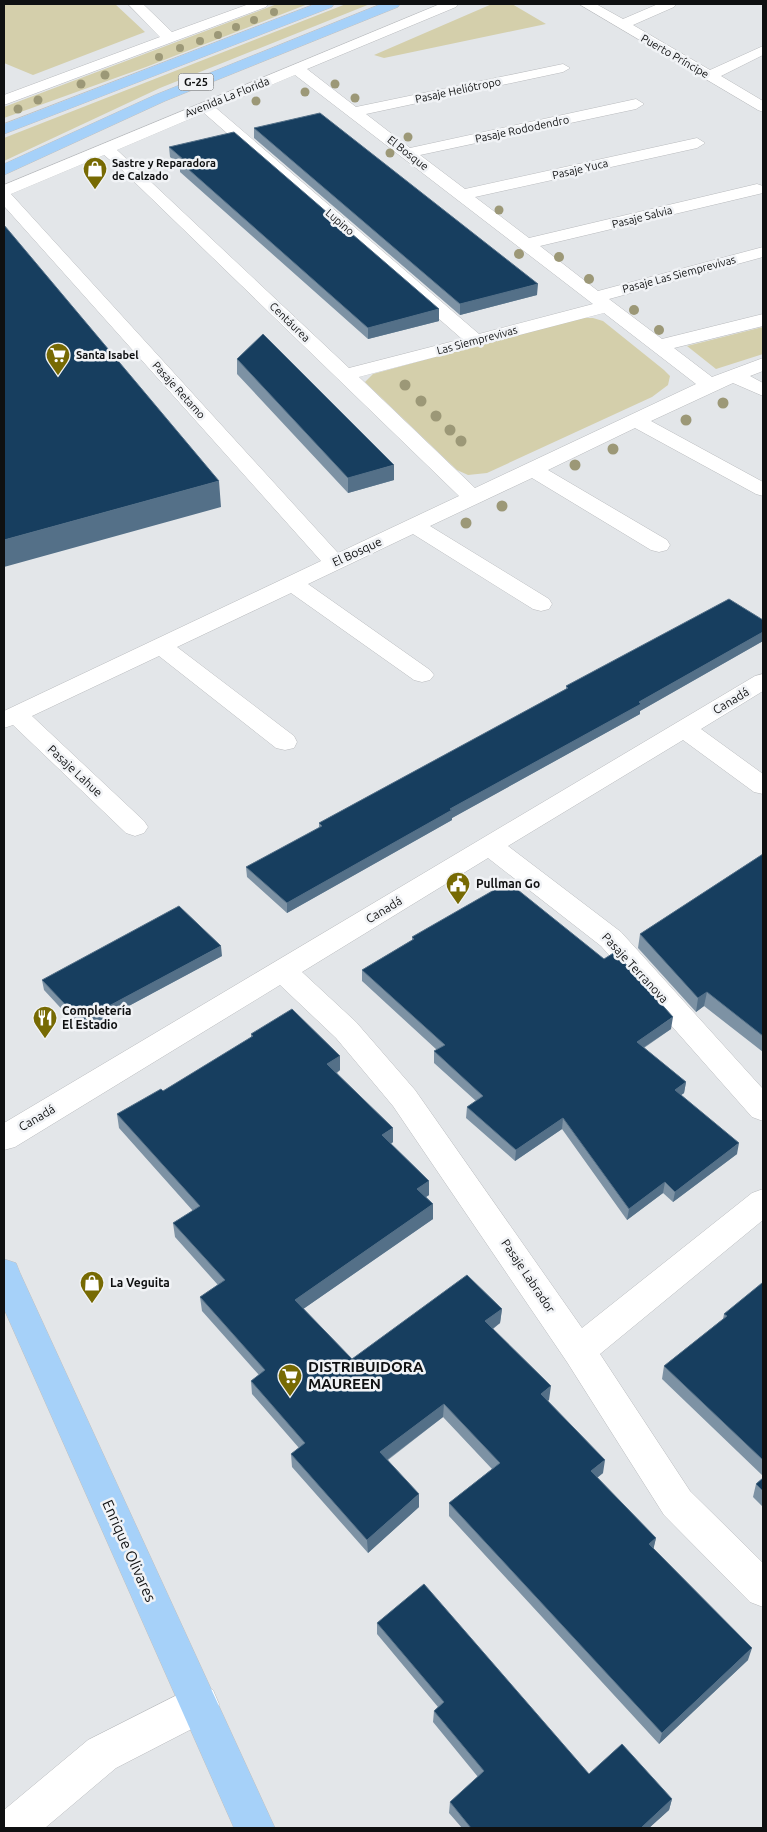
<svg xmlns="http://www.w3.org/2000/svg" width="767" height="1832" font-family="Ubuntu,sans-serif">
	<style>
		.green { fill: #d4cfab }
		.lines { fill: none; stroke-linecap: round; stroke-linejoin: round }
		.minor-casing { stroke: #b9bbbe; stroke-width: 1 }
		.major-casing { stroke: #c1c1c1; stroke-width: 1 }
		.minor { fill: #fff; fill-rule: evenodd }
		.major { fill: #a6d1f9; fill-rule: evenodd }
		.tree { fill: #9c9877 }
		.wall { fill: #7d92a4 }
		.shaded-wall { fill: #547088 }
		.building { fill: #173e5f; stroke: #547088 }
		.labels { text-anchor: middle; stroke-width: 5; stroke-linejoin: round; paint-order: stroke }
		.far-street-label { font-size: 11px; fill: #0f1011; stroke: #f1f3f6 }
		.shield { fill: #f1f3f6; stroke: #535456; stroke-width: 1 }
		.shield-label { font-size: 11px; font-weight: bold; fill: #0f1011 }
		.far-poi-label { font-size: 11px; font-weight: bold; fill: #0f1011; stroke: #f1f3f6; text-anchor: start }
		.street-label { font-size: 12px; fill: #0f1011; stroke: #f1f3f6 }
		.poi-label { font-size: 12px; font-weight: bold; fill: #0f1011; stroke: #f1f3f6; text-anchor: start }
		.near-poi-label { font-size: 15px; font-weight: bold; fill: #0f1011; stroke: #f1f3f6; text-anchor: start }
		.near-street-label { font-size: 15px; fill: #0f1011; stroke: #f1f3f6 }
	</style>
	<rect width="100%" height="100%" fill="#e3e6e9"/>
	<path class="green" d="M4 4H115L145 32 33 75 4 63Z
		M277 4H308L146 67 4 118V107Z
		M346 4H370L160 88 4 161V138Z
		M492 4H512L546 24 384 58 374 55Z
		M578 318H593L603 321 664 370 670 376 668 385 652 397 487 473 468 475 457 470 365 382 373 374Z
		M763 327V354L716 369 687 346Z"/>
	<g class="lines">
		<defs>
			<path id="minor" d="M128 4H143L172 32 249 4H268L266 7 4 105V95L160 37Z
				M440 4H458L456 7 307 69 356 107 563 64 570 68 563 72 366 114 410 148 636 99 644 104 636 109 420 155 465 189 697 138 705 143 697 148 475 197 529 238 757 184 763 186V193L540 246 598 291 763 247V257L609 299 662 339 763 314V326L674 348 712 377 763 358V371L750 376 763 383V396L733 383 651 421 763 482V496L756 494 635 428 548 470 667 540 670 545 667 550 659 552 651 550 532 478 430 526 549 599 552 604 549 609 541 611 533 609 413 534 308 584 430 670 434 675 430 680 422 682 414 680 291 593 177 647 294 736 297 742 294 748 285 750 276 748 159 656 32 716 144 821 148 827 144 833 135 836 126 833 13 725 4 728V711L321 561 4 206V185ZM295 75 589 301 593 304 479 334 216 108ZM204 113 462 339 349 368 117 150ZM104 155 121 169 459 496 338 553 11 194ZM604 313 696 384 475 488 359 377Z
				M579 4H596L623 19 658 4H676L674 7 633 25 710 70 763 46V55L721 76 763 101V112L758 110Z
				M763 674V691L701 729 763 774V794L754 792 683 740 508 846 621 932 763 1089V1121L752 1117 601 946 488 858 302 972 356 1022 415 1090 582 1328 752 1193 763 1189V1220L600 1354 690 1491 763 1563V1607L750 1602 664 1515 567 1362 393 1106 336 1038 280 985 15 1147 4 1150V1123L755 676Z
				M199 1684 213 1690 219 1704 213 1718 116 1768 45 1828H4V1810L88 1740Z"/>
			<path id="major" d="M315 4H334L332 7 4 134V124Z
				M381 4H400L398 7 165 101 4 175V164L155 95Z
				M4 1259 16 1263 20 1273 275 1828H234L4 1309Z"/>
		</defs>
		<use href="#minor" class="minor-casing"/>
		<use href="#major" class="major-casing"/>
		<use href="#minor" class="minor"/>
		<use href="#major" class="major"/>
	</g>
	<g class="tree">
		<circle cx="274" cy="12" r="4"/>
		<circle cx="254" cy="20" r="4"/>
		<circle cx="236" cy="27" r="4"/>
		<circle cx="218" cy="35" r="4"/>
		<circle cx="200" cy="41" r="4"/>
		<circle cx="180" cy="48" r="4"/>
		<circle cx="159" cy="57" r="4"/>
		<circle cx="105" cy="75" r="4.5"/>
		<circle cx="81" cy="84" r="4.5"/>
		<circle cx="335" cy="84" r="4.5"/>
		<circle cx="305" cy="92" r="4.5"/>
		<circle cx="355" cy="98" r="4.5"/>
		<circle cx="38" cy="100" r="4.5"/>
		<circle cx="256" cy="101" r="4.5"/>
		<circle cx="18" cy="109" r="4.5"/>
		<circle cx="408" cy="137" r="4.5"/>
		<circle cx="390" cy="153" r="4.5"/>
		<circle cx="499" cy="210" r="4.5"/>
		<circle cx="519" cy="254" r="5"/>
		<circle cx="559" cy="257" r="5"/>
		<circle cx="589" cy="279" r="5"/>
		<circle cx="634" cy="310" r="5"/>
		<circle cx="659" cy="330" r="5"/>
		<circle cx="405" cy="385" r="5.5"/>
		<circle cx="421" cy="401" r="5.5"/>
		<circle cx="723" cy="403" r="5.5"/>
		<circle cx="436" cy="416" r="5.5"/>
		<circle cx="686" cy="420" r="5.5"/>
		<circle cx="450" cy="430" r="5.5"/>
		<circle cx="461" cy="441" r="5.5"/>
		<circle cx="613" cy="449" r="5.5"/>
		<circle cx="575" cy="465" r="5.5"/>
		<circle cx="502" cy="506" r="5.5"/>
		<circle cx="466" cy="523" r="5.5"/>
	</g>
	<path class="wall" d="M254 128 537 295 460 315 254 138Z
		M169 147 439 309V321L368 339 180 172V166L170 157Z
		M237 359 394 480 348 493 237 374Z
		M763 620V641L640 711V714L452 818V820L287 913 247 877 246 867 319 828V823L566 689V686Z
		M763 854V1052L704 1006 696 1012 638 948 640 934Z
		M412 937 671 1029 644 1048 686 1082 684 1093 681 1095 737 1154 673 1202 663 1193 627 1220 562 1129 515 1161 466 1118 467 1107 476 1101 434 1063V1051L437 1050 362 981V970L412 940Z
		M222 956 82 1031 44 990 42 980Z
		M251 1034 340 1056V1070L337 1073 393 1142 391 1144 429 1181V1195L426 1197 433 1204V1219L303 1309 352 1359 502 1309 500 1323 493 1329 549 1400 547 1401 603 1473 597 1478 656 1538 653 1549 748 1660 659 1744 449 1516V1503L492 1469 443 1417 388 1460 419 1507 368 1553 292 1467 291 1454 299 1448 252 1394 251 1381 259 1375 202 1311 200 1297 218 1285 175 1237 173 1223 193 1211 119 1128 117 1114 163 1091 251 1038Z
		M763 1284V1476L662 1379 664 1366 723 1319 724 1314Z
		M763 1478V1507L753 1497 756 1484Z
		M377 1623 589 1774 672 1799 669 1810 649 1828H462L449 1813 450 1802 478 1777 433 1722 434 1711 438 1707 377 1634Z"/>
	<path class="shaded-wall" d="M538 284 537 295 460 315V304Z
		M439 309V321L368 339V328Z
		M394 465V480L348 493V478Z
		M219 481 221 507 4 567V540Z
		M763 632V641L640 711V714L452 818V820L287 913V903L450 809Z
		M221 946 222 956 82 1031 81 1021Z
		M707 992 704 1006 696 1012 698 998Z
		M673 1017 671 1029 635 1053 637 1042Z
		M340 1056V1070L328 1078 327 1064Z
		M686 1082 684 1093 673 1101 675 1090Z
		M563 1118 562 1129 515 1161 516 1150Z
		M393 1128V1142L382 1149V1135Z
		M739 1143 737 1154 673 1202 675 1192Z
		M429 1181V1195L417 1203V1189Z
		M665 1182 663 1193 627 1220 629 1209Z
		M433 1204V1219L296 1314 295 1300Z
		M502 1309 500 1323 484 1335 485 1321Z
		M551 1386 549 1400 539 1408 541 1394Z
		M444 1404 443 1417 380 1465V1452Z
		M605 1460 603 1473 589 1484 591 1471Z
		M419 1494V1507L368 1553 367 1540Z
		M656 1538 653 1551 649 1544Z
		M752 1648 748 1660 659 1744 662 1733Z
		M672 1799 669 1810 649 1828H641Z"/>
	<path class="building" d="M320 113 538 284 460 304 254 128Z
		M234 132 439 309 368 328 179 161 184 160 169 147Z
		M4 225 219 481 4 540Z
		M263 334 394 465 348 478 237 359Z
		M729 599 763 620V632L639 702 641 704 450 809 452 810 287 903 246 867 322 826 319 823 568 688 566 686Z
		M763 854V1036L707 992 698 998 640 934Z
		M508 882 604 959 615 952 673 1017 637 1042 686 1082 675 1090 739 1143 675 1192 665 1182 629 1209 563 1118 516 1150 467 1107 483 1096 434 1051 445 1045 362 970 414 939 412 937Z
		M179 906 221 946 81 1021 42 980Z
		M292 1009 340 1056 327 1064 393 1128 382 1135 429 1181 417 1189 433 1204 295 1300 352 1359 467 1275 502 1309 485 1321 551 1386 541 1394 605 1460 591 1471 656 1538 649 1544 752 1648 662 1733 449 1503 500 1463 444 1404 380 1452 419 1494 367 1540 291 1454 305 1443 251 1381 265 1370 200 1297 225 1280 173 1223 200 1206 117 1114 161 1089 163 1091 253 1036 251 1034Z
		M762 1283 763 1284V1460L664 1366 727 1316 724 1314Z
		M763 1478V1491L756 1484Z
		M424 1584 589 1774 622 1744 672 1799 641 1828H471L450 1802 484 1771 434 1711 444 1702 377 1623Z"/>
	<defs>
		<symbol id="shop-pin" viewBox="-11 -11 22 30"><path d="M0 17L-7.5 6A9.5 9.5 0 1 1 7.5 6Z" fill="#776a03" stroke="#f1f3f6"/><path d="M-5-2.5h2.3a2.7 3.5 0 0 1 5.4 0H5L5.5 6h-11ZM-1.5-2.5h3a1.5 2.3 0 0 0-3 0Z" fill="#fff"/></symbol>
		<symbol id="supermarket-pin" viewBox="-11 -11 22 30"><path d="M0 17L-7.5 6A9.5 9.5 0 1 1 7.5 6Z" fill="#776a03" stroke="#f1f3f6"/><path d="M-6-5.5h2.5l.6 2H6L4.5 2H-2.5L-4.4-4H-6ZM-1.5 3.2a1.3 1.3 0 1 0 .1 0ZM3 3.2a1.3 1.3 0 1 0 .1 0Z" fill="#fff"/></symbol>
		<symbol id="civic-pin" viewBox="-11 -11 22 30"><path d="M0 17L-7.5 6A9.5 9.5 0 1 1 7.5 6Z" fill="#776a03" stroke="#f1f3f6"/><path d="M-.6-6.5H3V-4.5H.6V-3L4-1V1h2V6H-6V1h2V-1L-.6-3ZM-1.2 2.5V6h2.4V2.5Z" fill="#fff"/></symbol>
		<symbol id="restaurant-pin" viewBox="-11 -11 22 30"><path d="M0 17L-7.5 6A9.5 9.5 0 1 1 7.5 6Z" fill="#776a03" stroke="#f1f3f6"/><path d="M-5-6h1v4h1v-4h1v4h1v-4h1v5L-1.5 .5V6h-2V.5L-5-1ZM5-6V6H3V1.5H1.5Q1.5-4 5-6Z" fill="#fff"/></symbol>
	</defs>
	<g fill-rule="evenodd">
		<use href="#shop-pin" x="81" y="155" width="28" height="38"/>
		<use href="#supermarket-pin" x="44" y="341" width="28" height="38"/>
		<use href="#civic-pin" x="444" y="870" width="28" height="38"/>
		<use href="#restaurant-pin" x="31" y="1004" width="28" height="38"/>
		<use href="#shop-pin" x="78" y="1269" width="28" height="38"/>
		<use href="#supermarket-pin" x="276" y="1362" width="28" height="38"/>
	</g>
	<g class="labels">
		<g class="far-street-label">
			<text transform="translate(675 56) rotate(30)" y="4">Puerto Príncipe</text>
			<text transform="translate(458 90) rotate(-12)" y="4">Pasaje Heliótropo</text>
			<text transform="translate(227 97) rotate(-22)" y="4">Avenida La Florida</text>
			<text transform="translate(522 129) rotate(-12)" y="4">Pasaje Rododendro</text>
			<text transform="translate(408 153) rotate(38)" y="4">El Bosque</text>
			<text transform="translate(580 169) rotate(-13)" y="4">Pasaje Yuca</text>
			<text transform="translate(642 217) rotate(-14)" y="4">Pasaje Salvia</text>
			<text transform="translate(340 222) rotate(41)" y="4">Lupino</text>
			<text transform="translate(679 274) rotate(-15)" y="4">Pasaje Las Siemprevivas</text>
			<text transform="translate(290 322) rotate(44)" y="4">Centáurea</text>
			<text transform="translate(477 340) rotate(-15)" y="4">Las Siemprevivas</text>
			<text transform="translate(179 390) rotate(48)" y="4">Pasaje Retamo</text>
		</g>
		<rect class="shield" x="178.5" y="73.5" width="35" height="17" rx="4"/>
		<g class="shield-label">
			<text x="196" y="86">G-25</text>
		</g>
		<g class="far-poi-label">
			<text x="112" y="167">Sastre y Reparadora<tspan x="112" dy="13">de Calzado</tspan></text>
			<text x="76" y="359">Santa Isabel</text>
		</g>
		<g class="street-label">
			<text transform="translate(357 552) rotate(-25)" y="4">El Bosque</text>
			<text transform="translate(731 701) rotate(-31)" y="4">Canadá</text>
			<text transform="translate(75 771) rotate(43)" y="4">Pasaje Lahue</text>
			<text transform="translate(384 910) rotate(-31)" y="4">Canadá</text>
			<text transform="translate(635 968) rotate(47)" y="4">Pasaje Terranova</text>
			<text transform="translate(37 1118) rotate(-30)" y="4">Canadá</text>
			<text transform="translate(528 1276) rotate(56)" y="4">Pasaje Labrador</text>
		</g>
		<g class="poi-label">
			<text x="476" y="888">Pullman Go</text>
			<text x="62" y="1015">Completería<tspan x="62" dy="14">El Estadio</tspan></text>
			<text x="110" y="1287">La Veguita</text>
		</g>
		<g class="near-poi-label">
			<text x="308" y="1372">DISTRIBUIDORA<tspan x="308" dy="17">MAUREEN</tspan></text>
		</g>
		<g class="near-street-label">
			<text transform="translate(129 1551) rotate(66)" y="5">Enrique Olivares</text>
		</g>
	</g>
	<rect width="767" height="1832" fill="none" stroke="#0f1011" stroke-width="10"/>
</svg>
